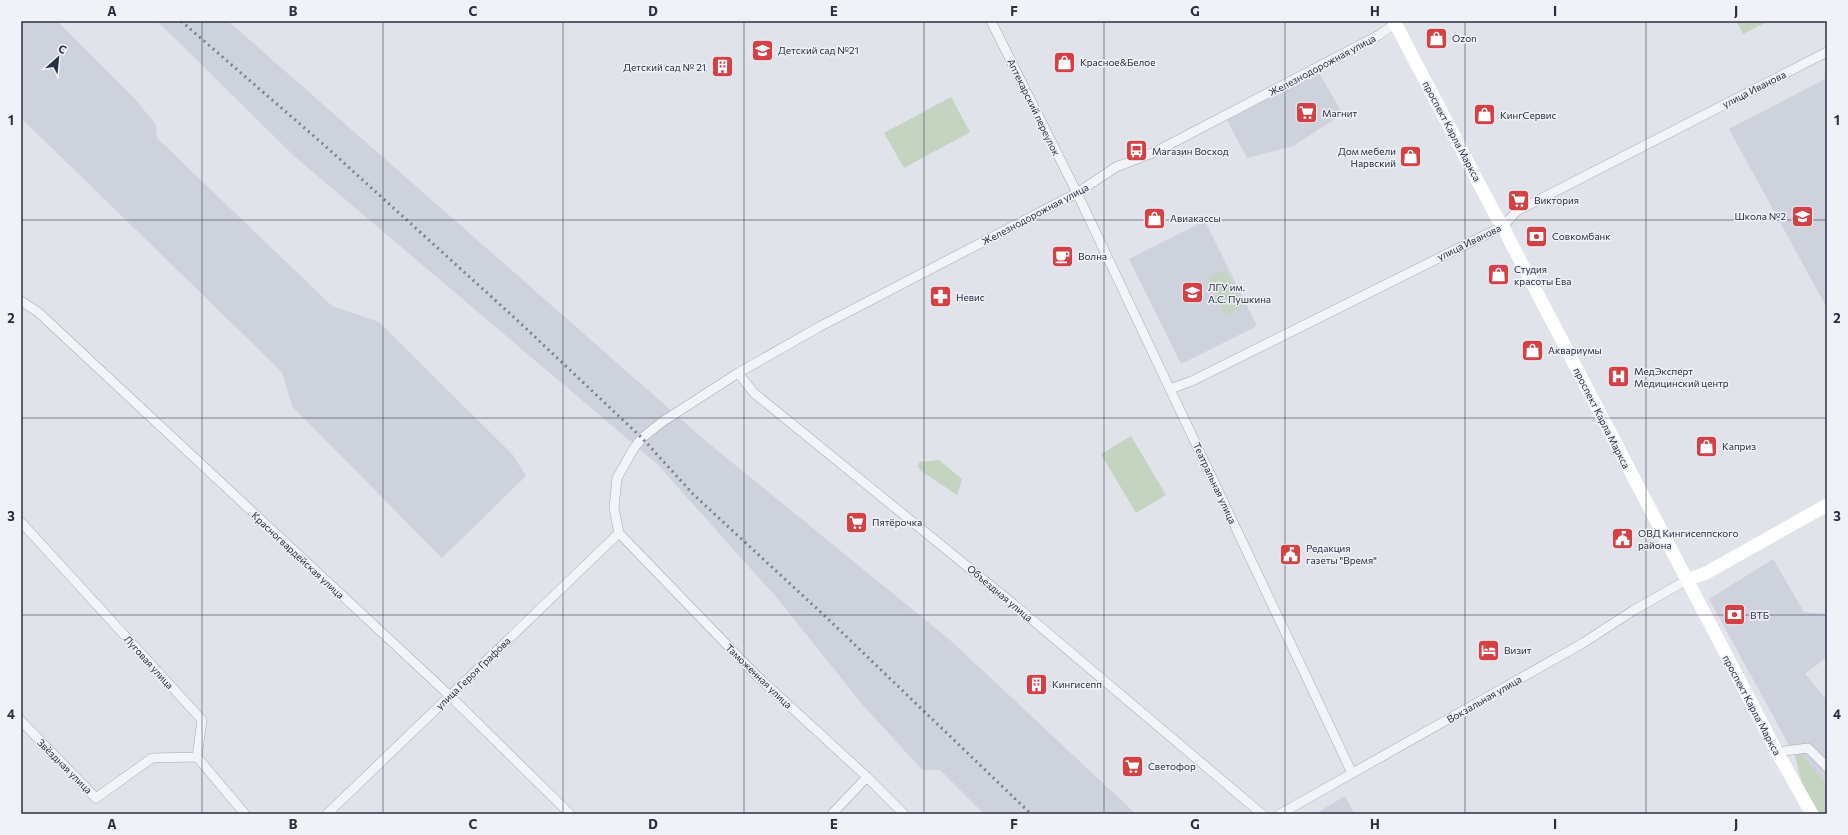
<svg xmlns="http://www.w3.org/2000/svg" width="1848" height="835" font-family="Commissioner,sans-serif">
	<style>
		.built { fill: #ced2dc }
		.green { fill: #c4d4c1 }
		.lines { fill: none; stroke-linecap: round; stroke-linejoin: round }
		.street-casing { stroke: #a5a9b4; stroke-width: 10 }
		.street { stroke: #f3f4f8; stroke-width: 9 }
		.secondary { stroke: #fff; stroke-width: 13 }
		.rail { stroke: #798094; stroke-width: 3; stroke-dasharray: 2 4; stroke-linecap: butt }
		.grid { fill: none; stroke: #282f42; stroke-width: 1; stroke-opacity: 0.55 }
		.labels { text-anchor: middle; stroke-width: 3; stroke-linejoin: round; paint-order: stroke }
		.poi-label { font-size: 10px; fill: #282f42; stroke: #f0f2f7; text-anchor: start }
		.street-label { font-size: 10px; fill: #282f42; stroke: #f0f2f7 }
		.neatline { fill: none; stroke: #282f42; stroke-width: 1.5 }
		.grid-label { font-size: 13px; text-anchor: middle; font-weight: bold; fill: #282f42 }
	</style>
	<rect width="100%" height="100%" fill="#e0e3ea"/>
	<path class="built" d="M21 21H57L136 100 156 125 157 138 332 306 379 322 513 455 526 476 442 558 292 406 282 372 21 118Z
		M157 21H228L707 442 950 640 1136 814H984L940 770H922L862 704 777 598 657 464 294 156Z
		M1319 73 1343 114 1293 146 1247 158 1227 120Z
		M1827 78V308L1729 129Z
		M1205 221 1257 326 1181 364 1129 259Z
		M1773 559 1804 612 1827 614V657L1805 674 1827 700V814L1805 795 1795 756 1709 599Z
		M1345 796 1355 814H1315Z"/>
	<path class="green" d="M1736 21H1769L1743 34Z
		M951 97 970 132 904 168 884 133Z
		M1226 270 1243 306 1225 315 1208 278Z
		M1131 436 1166 495 1136 513 1101 454Z
		M939 460 962 479 957 495 921 471 917 466 920 462Z
		M1801 755 1827 784V814H1816L1805 795 1795 756Z"/>
	<g class="lines">
		<defs>
			<path id="street" d="M991 21 1077 193 1352 773
				M21 301 38 312 449 695 570 814
				M738 373 754 393 1011 602 1262 814
				M1170 389 1192 381 1503 226 1517 211 1827 52
				M21 522 202 720 197 757 245 814
				M619 533 614 508 617 478 634 448 642 438 662 422 738 373 819 327 1077 193 1116 167 1155 152 1379 35 1399 21
				M619 533 756 675 867 777 904 814
				M21 721 96 798 152 758 197 757
				M1777 752 1808 748 1827 767
				M327 814 619 533
				M832 814 867 777
				M1280 814 1583 643 1634 610 1687 580"/>
		</defs>
		<use href="#street" class="street-casing"/>
		<use href="#street" class="street"/>
		<path class="secondary" d="M1394 21 1496 216 1503 226 1509 239 1777 752 1812 814
			M1687 580 1706 573 1827 505"/>
		<path class="rail" d="M181 21 323 144 517 320 642 438 694 495 827 618 1031 814"/>
	</g>
	<path class="grid" d="M202 21V814M383 21V814M563 21V814M744 21V814M924 21V814M1104 21V814M1285 21V814M1465 21V814M1646 21V814M21 220H1827M21 418H1827M21 615H1827"/>
	<defs>
		<symbol id="shop-square" viewBox="-11 -11 22 22"><rect x="-9" y="-9" width="18" height="18" rx="4" fill="#d34147" stroke="#f0f2f7"/><path d="M-5-2.5h2.3a2.7 3.5 0 0 1 5.4 0H5L5.5 6h-11ZM-1.5-2.5h3a1.5 2.3 0 0 0-3 0Z" fill="#fff"/></symbol>
		<symbol id="school-square" viewBox="-11 -11 22 22"><rect x="-9" y="-9" width="18" height="18" rx="4" fill="#d34147" stroke="#f0f2f7"/><path d="M0-5L7-2L0 1L-7-2ZM-4 1L0 2.5L4 1V4Q0 6-4 4Z" fill="#fff"/></symbol>
		<symbol id="building-square" viewBox="-11 -11 22 22"><rect x="-9" y="-9" width="18" height="18" rx="4" fill="#d34147" stroke="#f0f2f7"/><path d="M-4-6H4V6H1V3H-1V6H-4ZM-2.5-4.3h1.7v1.8h-1.7ZM.8-4.3h1.7v1.8H.8ZM-2.5-1h1.7V.8h-1.7ZM.8-1h1.7V.8H.8Z" fill="#fff"/></symbol>
		<symbol id="supermarket-square" viewBox="-11 -11 22 22"><rect x="-9" y="-9" width="18" height="18" rx="4" fill="#d34147" stroke="#f0f2f7"/><path d="M-6-5.5h2.5l.6 2H6L4.5 2H-2.5L-4.4-4H-6ZM-1.5 3.2a1.3 1.3 0 1 0 .1 0ZM3 3.2a1.3 1.3 0 1 0 .1 0Z" fill="#fff"/></symbol>
		<symbol id="bus-square" viewBox="-11 -11 22 22"><rect x="-9" y="-9" width="18" height="18" rx="4" fill="#d34147" stroke="#f0f2f7"/><path d="M-5-6H5V4H4V6H2V4H-2V6H-4V4H-5ZM-3.5-4V0h7V-4ZM-3.5 1.2v1.5H-2V1.2ZM2 1.2v1.5H3.5V1.2Z" fill="#fff"/></symbol>
		<symbol id="bank-square" viewBox="-11 -11 22 22"><rect x="-9" y="-9" width="18" height="18" rx="4" fill="#d34147" stroke="#f0f2f7"/><path d="M-6-4H6V4H-6ZM0-2.3a2.3 2.3 0 1 0 0 4.6a2.3 2.3 0 1 0 0-4.6Z" fill="#fff"/></symbol>
		<symbol id="cafe-square" viewBox="-11 -11 22 22"><rect x="-9" y="-9" width="18" height="18" rx="4" fill="#d34147" stroke="#f0f2f7"/><path d="M-5.5-4.5H6V0H3Q3 3.5 0 3.5H-2.5Q-5.5 3.5-5.5 0ZM3-3.2v2h1.7v-2ZM-6 4.5H4V6H-6Z" fill="#fff"/></symbol>
		<symbol id="university-square" viewBox="-11 -11 22 22"><rect x="-9" y="-9" width="18" height="18" rx="4" fill="#d34147" stroke="#f0f2f7"/><path d="M0-5L7-2L0 1L-7-2ZM-4 1L0 2.5L4 1V4Q0 6-4 4Z" fill="#fff"/></symbol>
		<symbol id="pharmacy-square" viewBox="-11 -11 22 22"><rect x="-9" y="-9" width="18" height="18" rx="4" fill="#d34147" stroke="#f0f2f7"/><path d="M-2-6h4v4h4v4h-4v4h-4v-4h-4v-4h4Z" fill="#fff"/></symbol>
		<symbol id="hospital-square" viewBox="-11 -11 22 22"><rect x="-9" y="-9" width="18" height="18" rx="4" fill="#d34147" stroke="#f0f2f7"/><path d="M-5-5h3v3.5h4V-5h3V5h-3V1.5h-4V5h-3Z" fill="#fff"/></symbol>
		<symbol id="civic-square" viewBox="-11 -11 22 22"><rect x="-9" y="-9" width="18" height="18" rx="4" fill="#d34147" stroke="#f0f2f7"/><path d="M-.6-6.5H3V-4.5H.6V-3L4-1V1h2V6H-6V1h2V-1L-.6-3ZM-1.2 2.5V6h2.4V2.5Z" fill="#fff"/></symbol>
		<symbol id="hotel-square" viewBox="-11 -11 22 22"><rect x="-9" y="-9" width="18" height="18" rx="4" fill="#d34147" stroke="#f0f2f7"/><path d="M-6-4.5h1.5V1H6V5H4.5V3h-9V5H-6ZM-4 0a1.8 1.8 0 1 1 3.6 0ZM.5 0V-2.5h3Q6-2.5 6 0Z" fill="#fff"/></symbol>
	</defs>
	<g fill-rule="evenodd">
		<use href="#shop-square" x="1424" y="26" width="25" height="25"/>
		<use href="#school-square" x="750" y="38" width="25" height="25"/>
		<use href="#shop-square" x="1052" y="50" width="25" height="25"/>
		<use href="#building-square" x="710" y="54" width="25" height="25"/>
		<use href="#supermarket-square" x="1294" y="100" width="25" height="25"/>
		<use href="#shop-square" x="1472" y="102" width="25" height="25"/>
		<use href="#bus-square" x="1124" y="138" width="25" height="25"/>
		<use href="#shop-square" x="1398" y="144" width="25" height="25"/>
		<use href="#supermarket-square" x="1506" y="188" width="25" height="25"/>
		<use href="#school-square" x="1790" y="204" width="25" height="25"/>
		<use href="#shop-square" x="1142" y="206" width="25" height="25"/>
		<use href="#bank-square" x="1524" y="224" width="25" height="25"/>
		<use href="#cafe-square" x="1050" y="244" width="25" height="25"/>
		<use href="#shop-square" x="1486" y="262" width="25" height="25"/>
		<use href="#university-square" x="1180" y="280" width="25" height="25"/>
		<use href="#pharmacy-square" x="928" y="284" width="25" height="25"/>
		<use href="#shop-square" x="1520" y="338" width="25" height="25"/>
		<use href="#hospital-square" x="1606" y="364" width="25" height="25"/>
		<use href="#shop-square" x="1694" y="434" width="25" height="25"/>
		<use href="#supermarket-square" x="844" y="510" width="25" height="25"/>
		<use href="#civic-square" x="1610" y="526" width="25" height="25"/>
		<use href="#civic-square" x="1278" y="542" width="25" height="25"/>
		<use href="#bank-square" x="1722" y="602" width="25" height="25"/>
		<use href="#hotel-square" x="1476" y="638" width="25" height="25"/>
		<use href="#building-square" x="1024" y="672" width="25" height="25"/>
		<use href="#supermarket-square" x="1120" y="754" width="25" height="25"/>
	</g>
	<g class="labels">
		<g class="poi-label">
			<text x="1452" y="42">Ozon</text>
			<text x="778" y="54">Детский сад №21</text>
			<text x="1080" y="66">Красное&amp;Белое</text>
			<text x="706" y="71" text-anchor="end">Детский сад № 21</text>
			<text x="1322" y="117">Магнит</text>
			<text x="1500" y="119">КингСервис</text>
			<text x="1152" y="155">Магазин Восход</text>
			<text x="1396" y="155" text-anchor="end">Дом мебели<tspan x="1396" dy="12">Нарвский</tspan></text>
			<text x="1534" y="204">Виктория</text>
			<text x="1786" y="220" text-anchor="end">Школа №2</text>
			<text x="1170" y="222">Авиакассы</text>
			<text x="1552" y="240">Совкомбанк</text>
			<text x="1078" y="260">Волна</text>
			<text x="1514" y="273">Студия<tspan x="1514" dy="12">красоты Ева</tspan></text>
			<text x="1208" y="291">ЛГУ им.<tspan x="1208" dy="12">А.С. Пушкина</tspan></text>
			<text x="956" y="301">Невис</text>
			<text x="1548" y="354">Аквариумы</text>
			<text x="1634" y="375">МедЭксперт<tspan x="1634" dy="12">Медицинский центр</tspan></text>
			<text x="1722" y="450">Каприз</text>
			<text x="872" y="526">Пятёрочка</text>
			<text x="1638" y="537">ОВД Кингисеппского<tspan x="1638" dy="12">района</tspan></text>
			<text x="1306" y="552">Редакция<tspan x="1306" dy="12">газеты "Время"</tspan></text>
			<text x="1750" y="619">ВТБ</text>
			<text x="1504" y="654">Визит</text>
			<text x="1052" y="688">Кингисепп</text>
			<text x="1148" y="770">Светофор</text>
		</g>
		<g class="street-label">
			<text transform="translate(1322 65) rotate(-28)" y="4">Железнодорожная улица</text>
			<text transform="translate(1754 89) rotate(-27)" y="4">улица Иванова</text>
			<text transform="translate(1034 107) rotate(64)" y="4">Аптекарский переулок</text>
			<text transform="translate(1452 131) rotate(62)" y="4">проспект Карла Маркса</text>
			<text transform="translate(1035 214) rotate(-28)" y="4">Железнодорожная улица</text>
			<text transform="translate(1469 242) rotate(-26)" y="4">улица Иванова</text>
			<text transform="translate(1602 418) rotate(63)" y="4">проспект Карла Маркса</text>
			<text transform="translate(1215 483) rotate(65)" y="4">Театральная улица</text>
			<text transform="translate(298 555) rotate(43)" y="4">Красногвардейская улица</text>
			<text transform="translate(1000 593) rotate(40)" y="4">Объездная улица</text>
			<text transform="translate(149 662) rotate(48)" y="4">Луговая улица</text>
			<text transform="translate(473 673) rotate(-44)" y="4">улица Героя Графова</text>
			<text transform="translate(759 676) rotate(44)" y="4">Таможенная улица</text>
			<text transform="translate(1484 699) rotate(-30)" y="4">Вокзальная улица</text>
			<text transform="translate(1752 705) rotate(62)" y="4">проспект Карла Маркса</text>
			<text transform="translate(65 766) rotate(45)" y="4">Звёздная улица</text>
		</g>
	</g>
	<rect width="1848" height="835" fill="none" stroke="#f0f2f7" stroke-width="44"/>
	<g transform="translate(58 58) rotate(27)" stroke="#f0f2f7" stroke-width="3" paint-order="stroke">
	<path d="M0-3L7 15L0 10L-7 15Z" fill="#282f42"/>
	<text y="-6" font-size="11" font-weight="bold" text-anchor="middle" fill="#282f42">С</text>
	</g>
	<rect x="22" y="22" width="1804" height="791" class="neatline"/>
	<g class="grid-label">
		<text x="112" y="16">A</text>
		<text x="293" y="16">B</text>
		<text x="473" y="16">C</text>
		<text x="653" y="16">D</text>
		<text x="834" y="16">E</text>
		<text x="1014" y="16">F</text>
		<text x="1195" y="16">G</text>
		<text x="1375" y="16">H</text>
		<text x="1555" y="16">I</text>
		<text x="1736" y="16">J</text>
		<text x="11" y="125">1</text>
		<text x="1837" y="125">1</text>
		<text x="11" y="323">2</text>
		<text x="1837" y="323">2</text>
		<text x="11" y="521">3</text>
		<text x="1837" y="521">3</text>
		<text x="11" y="719">4</text>
		<text x="1837" y="719">4</text>
		<text x="112" y="829">A</text>
		<text x="293" y="829">B</text>
		<text x="473" y="829">C</text>
		<text x="653" y="829">D</text>
		<text x="834" y="829">E</text>
		<text x="1014" y="829">F</text>
		<text x="1195" y="829">G</text>
		<text x="1375" y="829">H</text>
		<text x="1555" y="829">I</text>
		<text x="1736" y="829">J</text>
	</g>
</svg>
